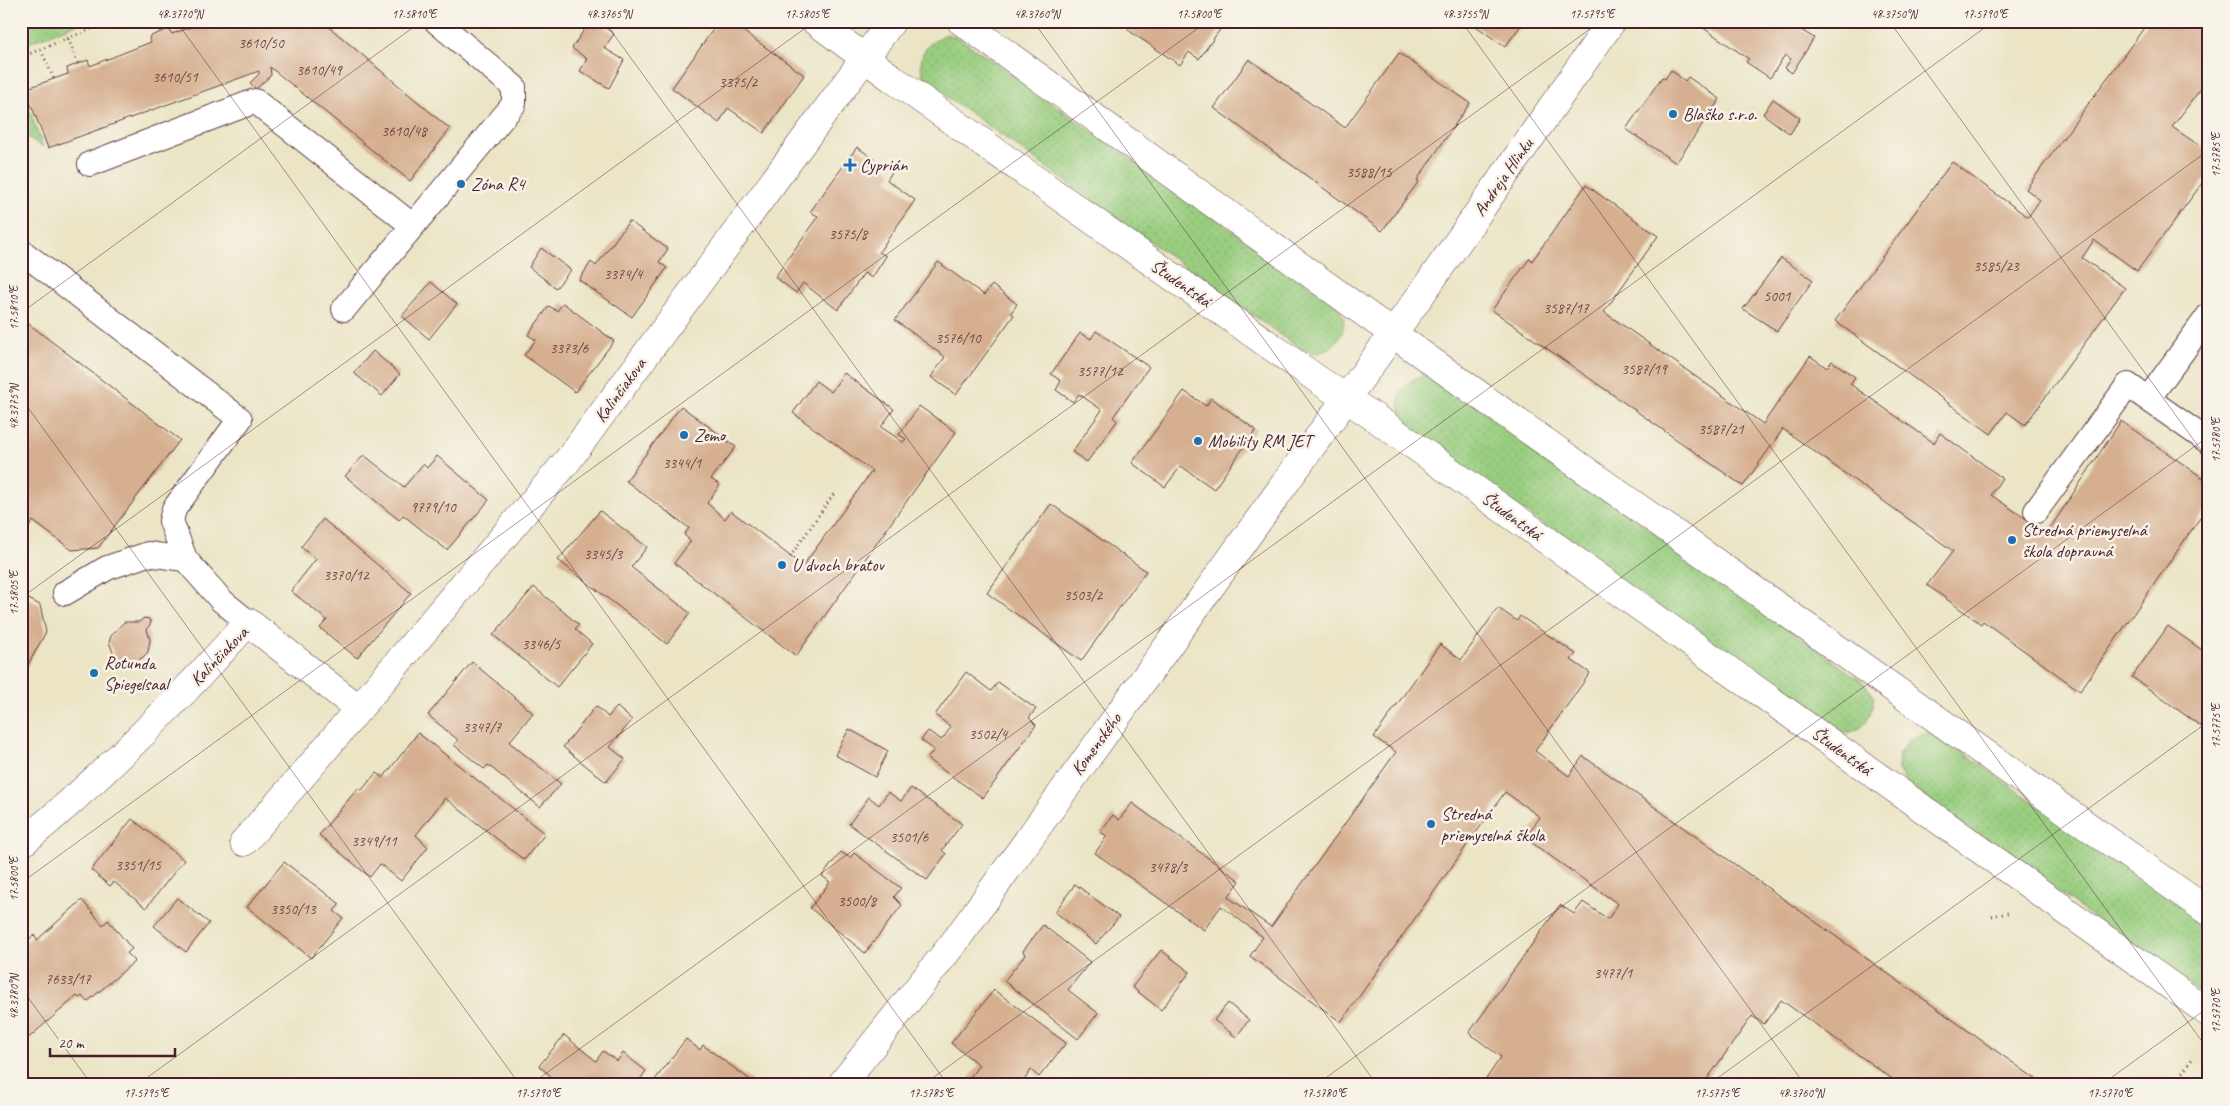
<svg xmlns="http://www.w3.org/2000/svg" width="2230" height="1106" font-family="Caveat,sans-serif">
	<style>
		.grass { fill: url(#grass-dots); stroke: #717655 }
		.building { fill: #d5af8f }
		.lines { fill: none; stroke-linecap: round; stroke-linejoin: round }
		.lane-casing { stroke: #623d42; stroke-width: 26 }
		.street-casing { stroke: #623d42; stroke-width: 29 }
		.path { stroke: #623d42; stroke-width: 3; stroke-dasharray: 1 4; stroke-linecap: butt }
		.lane { stroke: #fff; stroke-width: 24 }
		.street { stroke: #fff; stroke-width: 28 }
		.ticks { fill: none; stroke: #4a1f2b; stroke-width: 1; stroke-opacity: 0.45 }
		.poi-dot { fill: #1f6fb2; stroke: #f7f3e8; stroke-width: 2 }
		.labels { text-anchor: middle; stroke-width: 5; stroke-linejoin: round; paint-order: stroke }
		.number-label { font-size: 15px; fill: #6d4344 }
		.poi-label { font-size: 18px; fill: #4a1f2b; stroke: #f7f3e8; text-anchor: start }
		.street-label { font-size: 18px; fill: #4a1f2b; stroke: #f7f3e8 }
		.neatline { fill: none; stroke: #4a1f2b; stroke-width: 2 }
		.ticks-label { font-size: 12px; text-anchor: middle; fill: #4a1f2b }
	</style>
	<defs>
		<pattern id="grass-dots" width="8" height="8" patternUnits="userSpaceOnUse" patternTransform="scale(1.25)"><rect width="8" height="8" fill="#98cd7f"/><path d="M2 2h.1M6 6h.1" fill="none" stroke="#84b06e" stroke-width="1.8" stroke-linecap="round"/></pattern>
	</defs>
	<rect width="100%" height="100%" fill="#f7f3e8"/>
	<filter id="ink" filterUnits="userSpaceOnUse"><feTurbulence type="fractalNoise" baseFrequency=".02" numOctaves="2"/><feDisplacementMap in="SourceGraphic" scale="10" xChannelSelector="R" yChannelSelector="G"/><feConvolveMatrix kernelMatrix="1 2 1 2 8 2 1 2 1" color-interpolation-filters="sRGB"/></filter>
	<filter id="wash" filterUnits="userSpaceOnUse"><feTurbulence type="fractalNoise" baseFrequency=".0096" numOctaves="4" result="noise"/><feDisplacementMap in="SourceGraphic" scale="20" xChannelSelector="R" yChannelSelector="G"/><feGaussianBlur stdDeviation="1.12" result="paint"/><feColorMatrix in="noise" values="0 0 0 0 0 0 0 0 0 0 0 0 0 0 0 0 0 1.4 0 .05"/><feComposite in="paint" operator="in"/></filter>
	<g filter="url(#wash)">
		<rect width="100%" height="100%" fill="#ebe5c6"/>
		<path class="grass" d="M21 21H84L21 46Z
			M947 34 961 39 1335 303C1337 307 1342 312 1343 317 1347 334 1332 353 1314 353 1309 352 1304 350 1299 348L924 80C917 55 923 45 947 34Z
			M21 87 43 147 21 133Z
			M1428 375 1438 378 1864 683 1874 696C1870 723 1864 732 1837 734L1407 428C1394 403 1396 381 1428 375Z
			M1935 732 2209 927V1000L1908 785 1898 770 1899 754 1909 740 1922 733Z"/>
		<g id="blocks">
			<path class="building" d="M207 21H322L450 129 410 181 270 67 271 75 256 89 250 83 259 74V71L48 148 25 89 68 74 67 68 88 60 90 66 151 42 149 37 161 32 169 29 172 34Z
				M590 21H596L614 34 604 48 624 60 609 88 580 71 587 59 572 48Z
				M719 21H729L804 75 764 133 728 108 719 123 672 88Z
				M1133 21H1226L1199 59 1189 52 1180 65 1128 30Z
				M1469 21H1524L1505 47Z
				M1702 21H1807L1801 30 1814 38 1792 73 1785 68 1791 59 1785 55 1770 78 1746 62 1749 59 1699 25Z
				M2149 21H2209V78L2172 127 2209 152V174L2137 271 2094 240 2082 258 2125 288 2025 425 2007 412 1991 434 1835 321 1952 162 2028 217 2040 200 2026 189Z
				M1399 53 1470 103 1417 180 1419 181 1382 231 1214 108 1249 59 1345 128Z
				M1671 70 1685 81 1688 77 1720 99 1676 163 1626 129 1662 77 1665 79Z
				M1773 99 1800 118 1790 134 1763 114Z
				M857 147 892 172 887 180 915 200 879 252 886 256 872 278 864 273 838 310 803 283 796 293 775 277 818 216 810 212Z
				M1586 185 1658 236 1604 312 1763 424 1810 356 1827 368 1832 361 1855 377 1850 384 1934 443 1940 433 2002 478 1991 495 2047 533 2121 421 2209 482V505L2080 691 1983 621 1981 624 1927 585 1953 551 1783 429 1743 486 1492 310 1530 258 1532 261Z
				M629 221 668 249 659 262 667 268 632 317 579 280 591 262 596 266Z
				M541 248 571 270 556 288 529 267Z
				M1781 258 1813 280 1777 331 1743 309Z
				M938 262 984 295 992 285 1017 304 1011 313 1014 315 956 395 931 377 945 357 895 320Z
				M431 282 457 304 429 339 402 316Z
				M563 303 614 341 575 392 524 355 536 340 528 335 549 306 557 311Z
				M21 318 180 440 98 548 72 550 33 521 21 539Z
				M1096 331 1149 367 1113 417 1117 421 1087 462 1072 452 1102 410 1079 394 1073 402 1056 390 1061 381 1051 374 1080 333 1091 339Z
				M373 351 400 374 382 396 354 373Z
				M844 373 894 409 881 427 903 442 906 439 899 435 919 406 956 432 796 656 674 563 691 541 684 535 689 528 626 481 681 406 736 447 711 479 720 485 707 503 725 519 731 511 803 566 872 471 793 413 816 381 831 392Z
				M1184 391 1206 406 1211 398 1256 430 1214 489 1181 466 1165 487 1132 463Z
				M364 455 404 487 423 464 427 468 437 456 489 500 447 550 403 515 399 520 345 476Z
				M1051 504 1146 571 1081 661 987 593Z
				M600 511 647 547 631 567 690 613 667 644 558 560Z
				M323 519 411 593 357 658 320 628 327 620 291 591 316 559 301 547Z
				M534 587 579 625 575 629 592 644 557 687 493 635Z
				M21 595 40 605 46 632 24 672 21 671Z
				M1498 608 1517 621 1520 616 1576 654 1571 660 1590 673 1535 751 1569 776 1583 756 2044 1085H1901L1781 1000 1764 1024 1752 1016 1703 1085H1482L1501 1057 1469 1033 1560 905 1574 914 1583 902 1608 919 1618 904 1525 838 1540 817 1505 792 1341 1022 1250 956 1263 937 1221 906 1204 930 1095 853 1107 836 1100 832 1113 815 1119 820 1132 803 1240 881 1228 897 1271 927 1396 752 1374 737 1440 644 1461 660Z
				M144 618 149 619 151 623 147 629 150 640 148 652 142 658 128 664 125 662 120 667 115 666 113 660 114 655 109 642 111 636 124 622H139Z
				M2168 626 2209 655V732L2132 677Z
				M472 662 533 713 509 742 561 784 540 807 488 765 484 769 454 745 458 740 428 715Z
				M966 672 991 691 998 682 1036 709 1029 718 1036 725 983 798 927 759 934 750 921 740 928 731 942 740 951 727 935 715Z
				M596 706 608 717 617 707 632 720 610 747 625 759 606 782 563 747Z
				M849 729 888 751 875 777 835 755Z
				M418 733 545 834 524 860 445 798 416 835 428 847 401 881 380 864 370 877 319 835 358 788 362 790 376 773 383 778Z
				M911 788 962 824 942 850 946 854 927 880 849 824 869 797 879 805 888 792 901 801Z
				M132 819 184 860 146 908 114 882 110 886 91 870Z
				M841 852 850 858 854 853 901 888 894 897 902 905 865 953 810 908 830 882 822 876Z
				M284 862 340 904 334 911 343 918 311 958 247 907Z
				M1075 884 1119 917 1096 944 1055 912Z
				M177 898 209 923 186 952 154 926Z
				M82 900 103 925 108 920 132 949 127 953 135 961 87 1002 82 996 79 998 77 996 25 1041 21 1040V946L34 935 37 940Z
				M1043 925 1090 962 1068 990 1098 1013 1078 1039 1004 981 1025 955 1023 951Z
				M1161 950 1190 972 1161 1010 1132 987Z
				M994 990 1066 1043 1039 1077 1031 1070 1021 1085 1013 1081 1010 1085H974L968 1080 979 1065 951 1043Z
				M1228 1003 1249 1020 1236 1037 1214 1020Z
				M564 1035 596 1061 603 1051 617 1061 623 1053 646 1071 636 1085H575L569 1080 564 1085H561L539 1066Z
				M686 1039 700 1050 703 1045 757 1085H651Z"/>
		</g>
	</g>
	<g filter="url(#ink)">
		<use href="#blocks" fill-opacity="0" stroke="#623d42" stroke-width="1"/>
		<g class="lines">
			<defs>
				<path id="lane" d="M90 164 255 101 413 226
					M21 251 240 419 174 509 171 521 185 559 222 601 248 622
					M344 309 514 104V87L436 21
					M2148 399 2209 315
					M2036 511 2128 385 2209 442
					M65 593 107 568 148 554 185 559"/>
				<path id="street" d="M815 21 893 79 1320 381 1374 417 2209 1013
					M961 21 1420 353 2209 912
					M244 842 309 768 568 460 892 21
					M21 844C103 777 178 701 248 622L359 709
					M841 1085 956 940 1420 296 1612 21"/>
			</defs>
			<use href="#lane" class="lane-casing"/>
			<use href="#street" class="street-casing"/>
			<path class="path" d="M156 21 161 32
				M68 39 78 64
				M41 50 54 79
				M21 57 111 21
				M790 557 835 492
				M1992 916 2008 913
				M2174 1085 2192 1059"/>
			<use href="#lane" class="lane"/>
			<use href="#street" class="street"/>
		</g>
	</g>
	<path class="ticks" d="M176 21 948 1085M604 21 1377 1085M1033 21 1805 1085M1461 21 2209 1051M1889 21 2209 461M21 27 29 21M21 313 422 21M21 398 520 1085M21 598 815 21M21 883 1208 21M21 988 92 1085M137 1085 1601 21M530 1085 1994 21M923 1085 2209 150M1316 1085 2209 436M1708 1085 2209 721M2101 1085 2209 1007"/>
	<g class="poi-dot">
		<circle cx="1673" cy="114" r="5"/>
		<path d="M847.5 157.5h5v5h5v5h-5v5h-5v-5h-5v-5h5z"/>
		<circle cx="461" cy="184" r="5"/>
		<circle cx="684" cy="435" r="5"/>
		<circle cx="1198" cy="441" r="5"/>
		<circle cx="2012" cy="540" r="5"/>
		<circle cx="782" cy="565" r="5"/>
		<circle cx="94" cy="673" r="5"/>
		<circle cx="1431" cy="824" r="5"/>
	</g>
	<g class="labels">
		<g class="number-label">
			<text x="261" y="48">3610/50</text>
			<text x="319" y="75">3610/49</text>
			<text x="175" y="82">3610/51</text>
			<text x="738" y="87">3375/2</text>
			<text x="404" y="136">3610/48</text>
			<text x="1369" y="177">3588/15</text>
			<text x="848" y="239">3575/8</text>
			<text x="1996" y="271">3585/23</text>
			<text x="623" y="279">3374/4</text>
			<text x="1777" y="301">5001</text>
			<text x="1566" y="313">3587/17</text>
			<text x="958" y="343">3576/10</text>
			<text x="569" y="353">3373/6</text>
			<text x="1644" y="374">3587/19</text>
			<text x="1100" y="376">3577/12</text>
			<text x="1721" y="434">3587/21</text>
			<text x="682" y="468">3344/1</text>
			<text x="433" y="512">9779/10</text>
			<text x="603" y="559">3345/3</text>
			<text x="346" y="580">3370/12</text>
			<text x="1083" y="600">3503/2</text>
			<text x="541" y="649">3346/5</text>
			<text x="482" y="732">3347/7</text>
			<text x="988" y="739">3502/4</text>
			<text x="909" y="842">3501/6</text>
			<text x="374" y="846">3349/11</text>
			<text x="138" y="870">3351/15</text>
			<text x="1168" y="872">3478/3</text>
			<text x="857" y="906">3500/8</text>
			<text x="293" y="914">3350/13</text>
			<text x="1613" y="978">3477/1</text>
			<text x="68" y="984">7633/17</text>
		</g>
		<g class="poi-label">
			<text x="1683" y="120">Blaško s.r.o.</text>
			<text x="860" y="171">Cyprián</text>
			<text x="471" y="190">Zóna R4</text>
			<text x="694" y="441">Zemo</text>
			<text x="1208" y="447">Mobility RM JET</text>
			<text x="2022" y="536">Stredná priemyselná<tspan x="2022" dy="21">škola dopravná</tspan></text>
			<text x="792" y="571">U dvoch bratov</text>
			<text x="104" y="669">Rotunda<tspan x="104" dy="21">Spiegelsaal</tspan></text>
			<text x="1441" y="820">Stredná<tspan x="1441" dy="21">priemyselná škola</tspan></text>
		</g>
		<g class="street-label">
			<text transform="translate(1503 177) rotate(-55)" y="6">Andreja Hlinku</text>
			<text transform="translate(1181 283) rotate(35)" y="6">Študentská</text>
			<text transform="translate(620 390) rotate(-54)" y="6">Kalinčiakova</text>
			<text transform="translate(1512 516) rotate(36)" y="6">Študentská</text>
			<text transform="translate(219 656) rotate(-46)" y="6">Kalinčiakova</text>
			<text transform="translate(1096 744) rotate(-54)" y="6">Komenského</text>
			<text transform="translate(1842 751) rotate(36)" y="6">Študentská</text>
		</g>
	</g>
	<rect width="2230" height="1106" fill="none" stroke="#f7f3e8" stroke-width="55"/>
	<path d="M50 1048v8h125v-8" fill="none" stroke="#4a1f2b" stroke-width="2.5"/>
	<text x="58" y="1048" font-size="15" fill="#4a1f2b" stroke="#f7f3e8" stroke-width="4" paint-order="stroke">20 m</text>
	<rect x="28" y="28" width="2174" height="1050" class="neatline"/>
	<g class="ticks-label">
		<text x="180" y="18">48.3770°N</text>
		<text x="414" y="18">17.5810°E</text>
		<text x="609" y="18">48.3765°N</text>
		<text x="807" y="18">17.5805°E</text>
		<text x="1037" y="18">48.3760°N</text>
		<text x="1199" y="18">17.5800°E</text>
		<text x="1465" y="18">48.3755°N</text>
		<text x="1592" y="18">17.5795°E</text>
		<text x="1894" y="18">48.3750°N</text>
		<text x="1985" y="18">17.5790°E</text>
		<text transform="translate(2216 155) rotate(-90)" y="4">17.5785°E</text>
		<text transform="translate(14 308) rotate(-90)" y="4">17.5810°E</text>
		<text transform="translate(14 407) rotate(-90)" y="4">48.3775°N</text>
		<text transform="translate(2216 440) rotate(-90)" y="4">17.5780°E</text>
		<text transform="translate(14 593) rotate(-90)" y="4">17.5805°E</text>
		<text transform="translate(2216 726) rotate(-90)" y="4">17.5775°E</text>
		<text transform="translate(14 879) rotate(-90)" y="4">17.5800°E</text>
		<text transform="translate(14 997) rotate(-90)" y="4">48.3780°N</text>
		<text transform="translate(2216 1011) rotate(-90)" y="4">17.5770°E</text>
		<text x="146" y="1097">17.5795°E</text>
		<text x="538" y="1097">17.5790°E</text>
		<text x="931" y="1097">17.5785°E</text>
		<text x="1324" y="1097">17.5780°E</text>
		<text x="1717" y="1097">17.5775°E</text>
		<text x="1801" y="1097">48.3760°N</text>
		<text x="2110" y="1097">17.5770°E</text>
	</g>
</svg>
